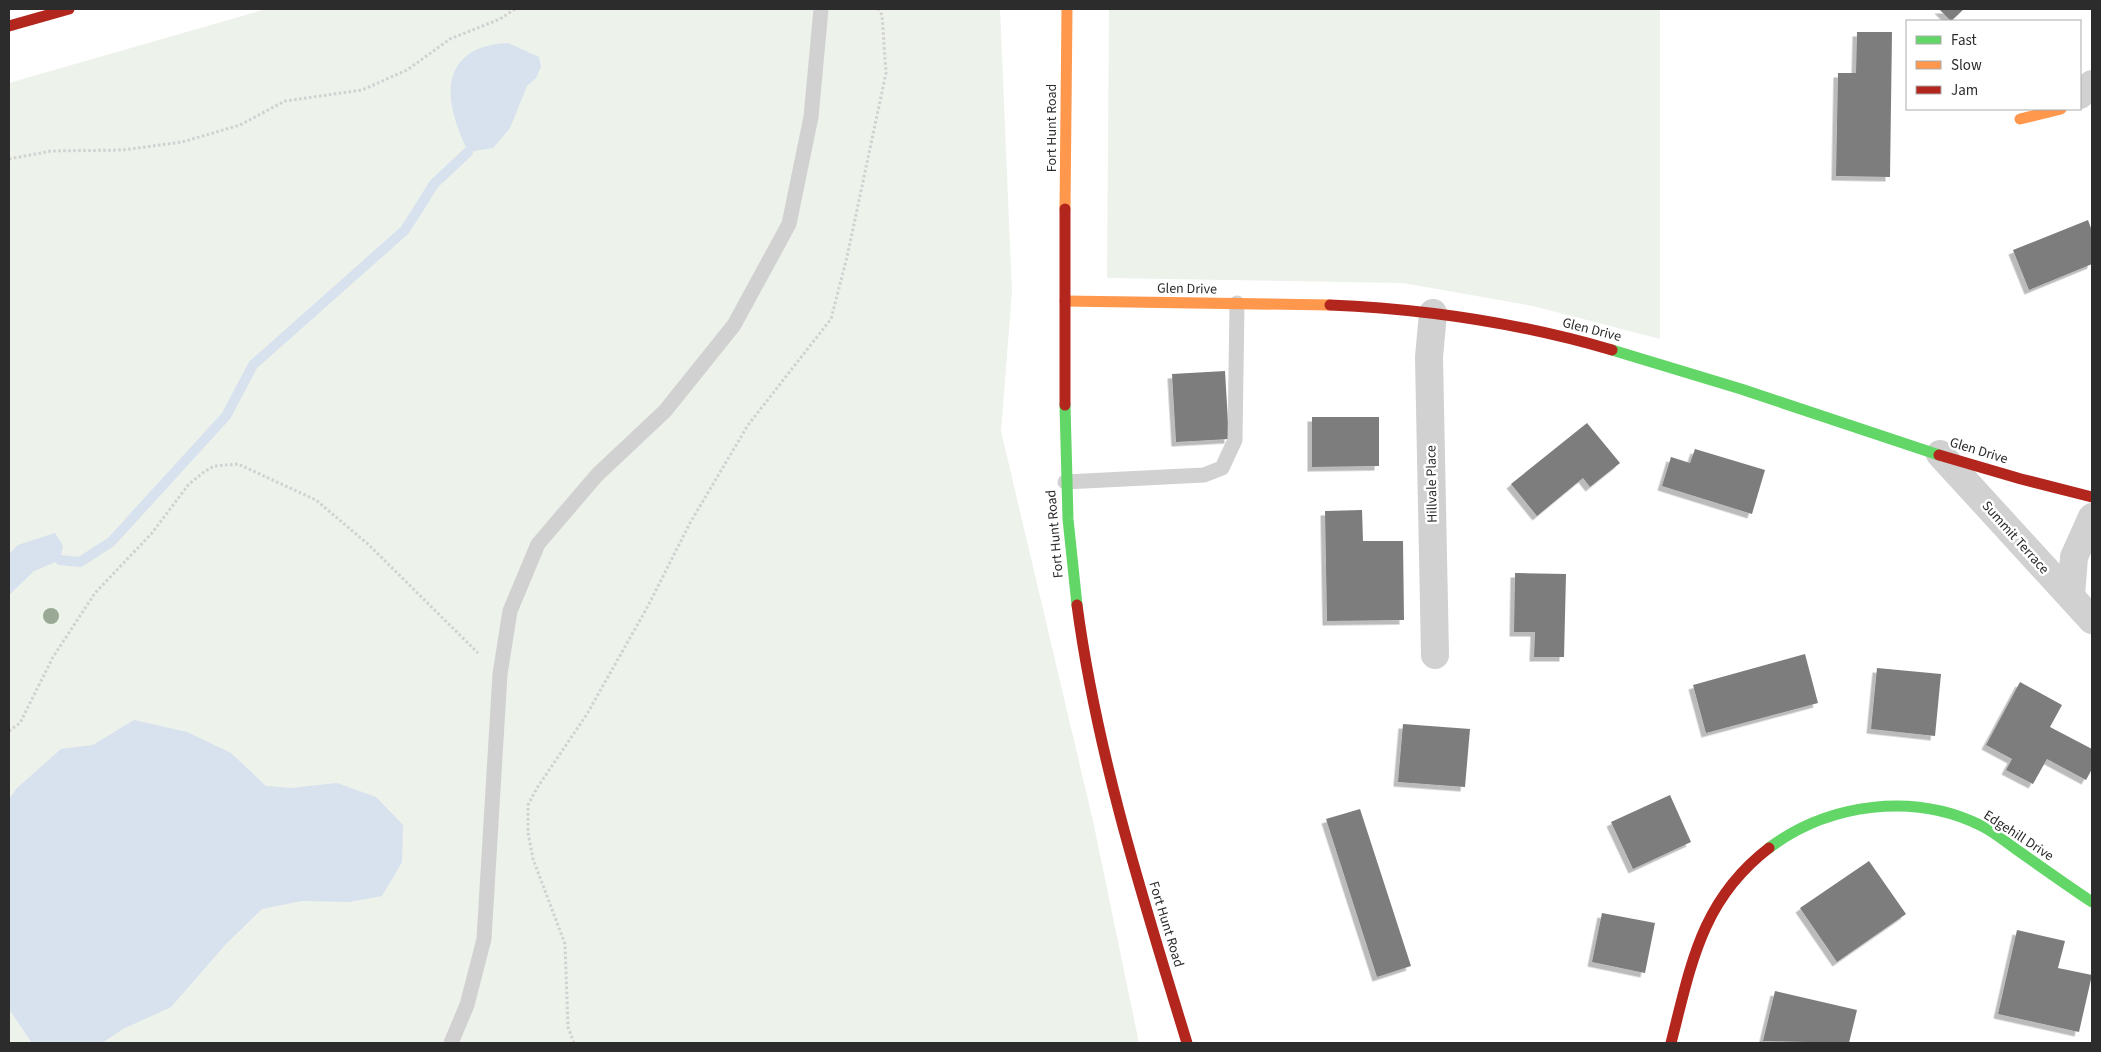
<svg xmlns="http://www.w3.org/2000/svg" width="2101" height="1052" font-family="'Source Sans 3',sans-serif">
	<style>
		.green { fill: #edf2eb }
		.water { fill: #d8e1ee }
		.lines { fill: none; stroke-linecap: round; stroke-linejoin: round }
		.stream { stroke: #d8e1ee; stroke-width: 10 }
		.building { fill: #7d7d7d; filter: url(#shadow) }
		.path { stroke: #d1d1d1; stroke-width: 3; stroke-dasharray: 2.5 2.5; stroke-linecap: butt }
		.lane { stroke: #d1d1d1; stroke-width: 15 }
		.street { stroke: #d1d1d1; stroke-width: 28 }
		.fast { stroke: #63d668; stroke-width: 11 }
		.slow { stroke: #ff974d; stroke-width: 11 }
		.jam { stroke: #b3261e; stroke-width: 11 }
		.tree { fill: #9aa995 }
		.labels { text-anchor: middle; stroke-width: 5; stroke-linejoin: round; paint-order: stroke }
		.street-label { font-size: 14px; fill: #2c2c2c; stroke: #fff }
	</style>
	<defs>
		<filter id="shadow"><feDropShadow dx="-4.5" dy="4.5" stdDeviation="0" flood-color="#0004"/></filter>
	</defs>
	<rect width="100%" height="100%" fill="#fff"/>
	<path class="green" d="M266 9H1000L1012 292 1001 431 1093 821 1139 1043H9V83Z
		M1109 9H1660V339L1533 306 1403 283 1107 278Z"/>
	<path class="water" d="M508 43 539 57 541 67 536 78 527 86 510 128 493 148 468 152C463 140 457 128 454 115 442 70 463 45 508 43Z
		M55 533 63 546 60 560 34 571 9 595V554L18 545Z
		M134 720 187 732 231 753 266 786 291 788 337 783 376 797 403 825 402 862 382 896 349 902 302 901 262 909 226 944 171 1007 123 1029 102 1043H32L9 1009V799L17 788 61 749 93 745Z"/>
	<g class="lines">
		<path class="stream" d="M60 560 80 562 111 542 226 416 253 365 405 230 434 184 468 152"/>
	</g>
	<path class="building" d="M1939 9H1964L1951 21Z
		M1857 32H1892L1890 177 1836 176 1838 73H1856Z
		M2088 220 2092 231V264L2029 290 2013 250Z
		M1225 371 1229 439 1176 442 1172 374Z
		M1312 417H1379V466L1312 467Z
		M1587 423 1620 463 1590 487 1583 478 1537 516 1511 484Z
		M1695 449 1765 470 1752 514 1662 486 1671 457 1690 463Z
		M1362 510 1363 541H1403L1404 620 1327 621 1325 511Z
		M1515 573 1566 574 1564 657H1534L1535 632H1514Z
		M1805 654 1818 703 1706 733 1693 685Z
		M1877 668 1941 674 1935 736 1871 729Z
		M2020 682 2062 705 2050 727 2092 749V769L2086 780 2047 759 2033 784 2006 770 2012 759 1986 745Z
		M1403 724 1470 729 1465 787 1398 782Z
		M1670 795 1691 842 1633 869 1611 822Z
		M1360 809 1411 966 1377 977 1326 819Z
		M1869 861 1906 914 1837 962 1800 908Z
		M1602 913 1655 923 1645 973 1592 962Z
		M2017 930 2065 941 2058 968 2092 975 2079 1032 1998 1014Z
		M1775 991 1857 1010 1849 1043 1763 1041Z"/>
	<g class="lines">
		<path class="path" d="M9 159 51 151 123 150 182 142 240 125 285 101 362 90 407 70 450 39 500 19 515 9
			M9 731 20 723 53 657 95 593 152 533 189 484 204 472 214 466 238 464 316 500 369 545 478 653
			M574 1043 568 1027 565 944 533 859 528 832V805L537 788 587 714 648 606 690 523 748 425 831 319 847 257 886 73 882 15 879 9"/>
		<path class="lane" d="M1065 482 1204 475 1222 468 1235 440 1237 303
			M451 1043 467 1005 484 939 500 674 510 611 538 544 597 475 665 411 734 325 789 224 811 117 821 9"/>
		<path class="street" d="M2080 95 2092 84
			M1433 313 1429 357 1435 655
			M1940 454 2092 620
			M2071 596 2074 557 2092 517"/>
		<path class="fast" d="M1612 350 1741 389 1939 455
			M1065 405 1068 519 1077 605
			M1769 848C1829 803 1914 792 1982 826 1996 833 2007 843 2020 852 2044 869 2068 886 2092 902"/>
		<path class="slow" d="M2020 119 2061 109
			M1065 209 1067 9
			M1065 301 1330 305"/>
		<path class="jam" d="M9 26 69 9
			M1330 305C1425 309 1520 323 1612 350
			M1065 405V209
			M1939 455 2021 479 2092 497
			M1077 605C1097 755 1143 899 1187 1043
			M1671 1043C1691 965 1701 900 1769 848"/>
	</g>
	<circle class="tree" cx="51" cy="616" r="8"/>
	<g class="labels">
		<g class="street-label">
			<text transform="translate(1051 128) rotate(-90)" y="5">Fort Hunt Road</text>
			<text transform="translate(1187 288) rotate(1)" y="5">Glen Drive</text>
			<text transform="translate(1592 329) rotate(14)" y="5">Glen Drive</text>
			<text transform="translate(1979 450) rotate(17)" y="5">Glen Drive</text>
			<text transform="translate(1431 484) rotate(-91)" y="5">Hillvale Place</text>
			<text transform="translate(1054 534) rotate(-95)" y="5">Fort Hunt Road</text>
			<text transform="translate(2016 537) rotate(48)" y="5">Summit Terrace</text>
			<text transform="translate(2019 835) rotate(33)" y="5">Edgehill Drive</text>
			<text transform="translate(1167 924) rotate(73)" y="5">Fort Hunt Road</text>
		</g>
	</g>
	<rect width="2101" height="1052" fill="none" stroke="#2c2c2c" stroke-width="20"/>
	<rect x="1906" y="20" width="175" height="90" fill="#ffffff" stroke="#ababab"/>
	<rect x="1916" y="36" width="25" height="8" fill="#63d668" stroke="#ababab"/>
	<text x="1951" y="45" font-size="15" fill="#2c2c2c">Fast</text>
	<rect x="1916" y="61" width="25" height="8" fill="#ff974d" stroke="#ababab"/>
	<text x="1951" y="70" font-size="15" fill="#2c2c2c">Slow</text>
	<rect x="1916" y="86" width="25" height="8" fill="#b3261e" stroke="#ababab"/>
	<text x="1951" y="95" font-size="15" fill="#2c2c2c">Jam</text>
</svg>
